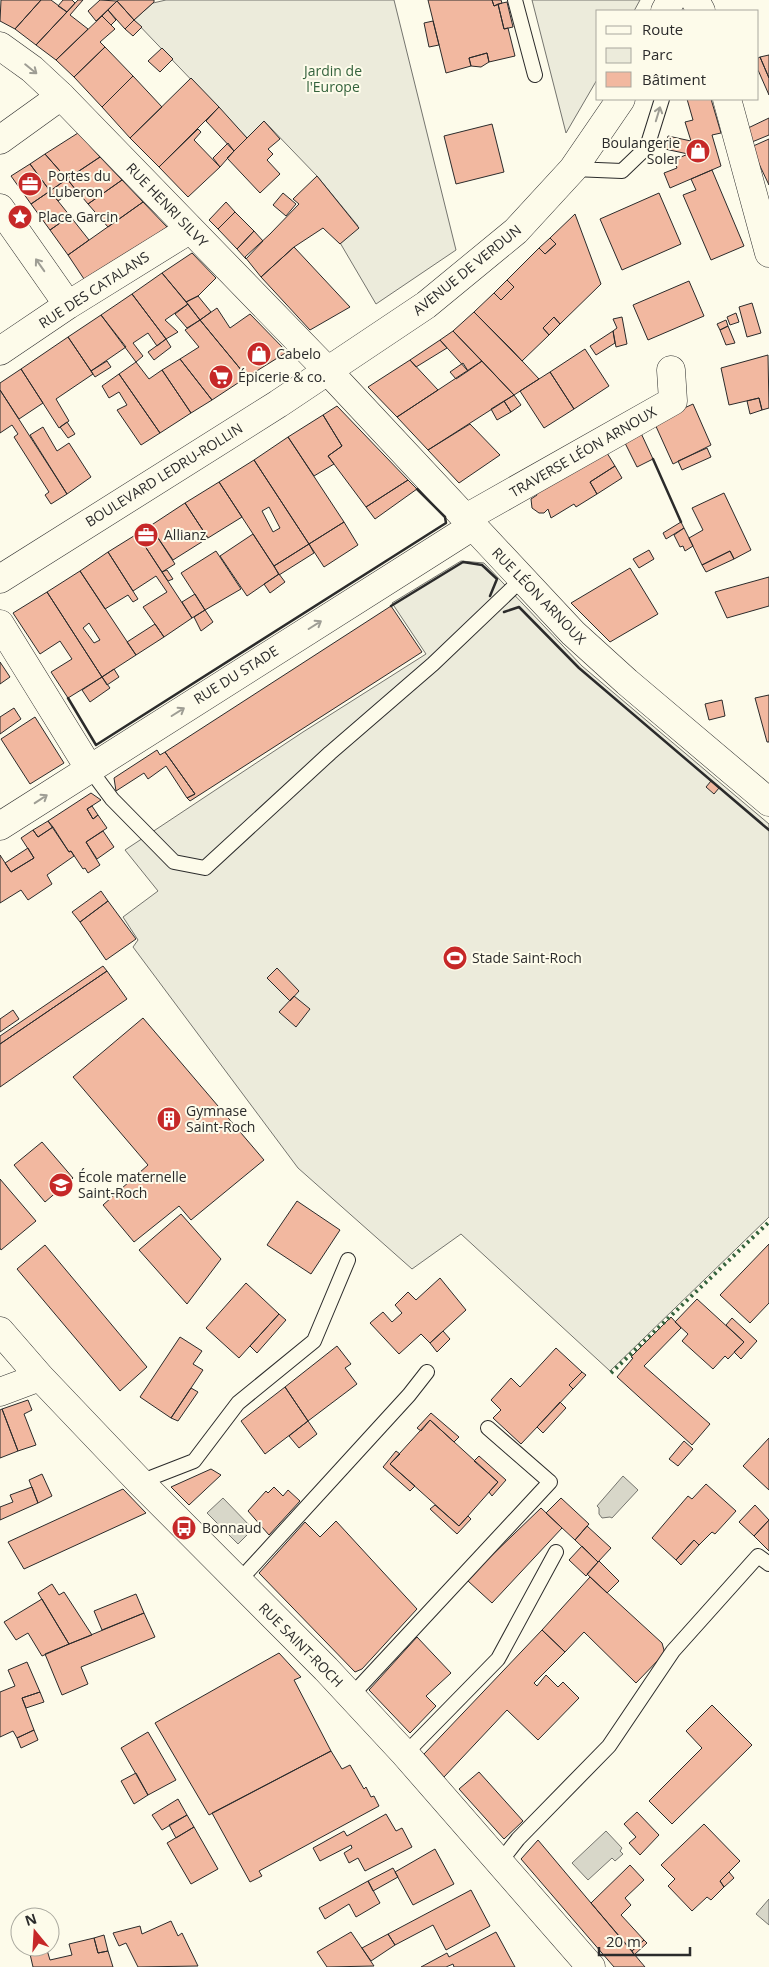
<svg xmlns="http://www.w3.org/2000/svg" width="769" height="1967" font-family="'Open Sans',sans-serif">
	<style>
		.green { fill: #ecebdb; stroke: #74746e }
		.water { fill: #d8d7c9; stroke: #74746e }
		.building { fill: #f2b8a0; stroke: #2b2b2b; fill-rule: evenodd }
		.lines { fill: none; stroke-linecap: round; stroke-linejoin: round }
		.service-casing { stroke: #2b2b2b; stroke-width: 16 }
		.minor-casing { stroke: #2b2b2b; stroke-width: 29 }
		.tertiary-casing { stroke: #2b2b2b; stroke-width: 29 }
		.secondary-casing { stroke: #2b2b2b; stroke-width: 29 }
		.service { stroke: #fdfbea; stroke-width: 14 }
		.minor { stroke: #fdfbea; stroke-width: 28 }
		.tertiary { stroke: #fdfbea; stroke-width: 28 }
		.secondary { stroke: #fdfbea; stroke-width: 28 }
		.hedge { stroke: #34623c; stroke-width: 4; stroke-dasharray: 2.5 4; stroke-linecap: butt }
		.wall { stroke: #2b2b2b; stroke-width: 2.5 }
		.oneway { stroke: #9e9d94 }
		.labels { text-anchor: middle; stroke-width: 4; stroke-linejoin: round; paint-order: stroke }
		.park-label { font-size: 14px; fill: #34623c; stroke: #fdfbea }
		.poi-label { font-size: 14px; fill: #2b2b2b; stroke: #fdfbea; text-anchor: start }
		.street-label { font-size: 14px; fill: #2b2b2b; stroke: #fdfbea }
	</style>
	<rect width="100%" height="100%" fill="#fdfbea"/>
	<path class="green" d="M166 0H394L456 250 376 304 339 241 358 226 317 176 264 121 247 138 134 20 153 3Z
		M532 0H640L634 11H598V78L566 133Z
		M461 561 484 563 582 666 769 824V1217L610 1371 461 1234 412 1269 298 1168 133 947 138 940 123 917 158 891 125 850 303 732 426 654 392 603Z"/>
	<path class="water" d="M623 1476 638 1490 612 1518 610 1517 602 1518 599 1514V1508L597 1506Z
		M223 1498 253 1529 238 1544 207 1513Z
		M606 1831 622 1848 620 1851 623 1854 615 1861 612 1858 588 1880 572 1863Z
		M769 1899V1925L756 1914Z"/>
	<path class="building" d="M1 0H41L15 29 0 21Z
		M41 0H51L67 12 36 45 15 29Z
		M63 0H72L75 3 67 12 58 6Z
		M78 0H83L70 15 88 29 56 60 36 45Z
		M100 0 117 1 96 21 88 11Z
		M119 0H154V2L134 20 117 1Z
		M428 0H492L494 6 498 4 504 29 508 28 515 56 489 62 487 53 469 58 471 66 446 73Z
		M492 0H501L502 3 494 6Z
		M117 1 134 20 125 29 108 10Z
		M507 2 513 27 504 29 498 4Z
		M108 10 116 20 111 25 102 16Z
		M102 16 115 29 100 42 105 47 74 77 56 60Z
		M134 20 142 27 133 36 125 29Z
		M433 21 439 45 429 47 424 23Z
		M105 47 133 76 102 107 74 77Z
		M162 48 173 59 160 72 148 61Z
		M487 53 489 62 481 67 471 66 469 58Z
		M769 55V78L760 57Z
		M760 57 769 78V95L758 70V58Z
		M133 76 162 107 130 138 102 107Z
		M191 78 219 107 159 167 130 138Z
		M687 99H711L721 133 712 135 721 166 670 188 664 173 677 168 674 160 688 154 691 141 685 122 693 120Z
		M219 107 247 138 234 151 206 121Z
		M769 118V135L752 142 746 129Z
		M264 121 280 139 268 149 273 154 267 160 280 174 260 193 227 158Z
		M492 124 504 172 456 184 444 136Z
		M198 129 201 132 194 140 220 167 188 197 159 167Z
		M78 133 100 157 67 179 45 154Z
		M668 136 691 141 688 154 665 149Z
		M769 139V185L751 147Z
		M228 143 234 151 220 167 213 158Z
		M45 154 67 179 50 191 30 164Z
		M100 157 122 180 88 204 67 179Z
		M30 164 50 191 31 204 11 176Z
		M712 170 744 246 711 260 683 195 696 190 691 179Z
		M317 176 359 228 340 244 323 228 294 247 261 277 245 257 270 234 299 204 293 199Z
		M67 179 75 189 58 201 50 191Z
		M122 180 143 202 108 227 88 204Z
		M50 191 70 216 50 230 31 204Z
		M283 193 296 204 286 216 273 205Z
		M659 193 681 244 622 270 600 219Z
		M143 202 167 227 86 282 68 255Z
		M226 202 235 212 218 229 209 220Z
		M235 212 254 231 237 249 218 229Z
		M575 214 601 284 560 324 554 317 543 328 549 335 522 361 474 312 494 293 501 300 514 287 507 280 539 248 545 254 556 244 550 238Z
		M70 216 89 240 68 255 50 230Z
		M254 231 263 241 246 259 237 249Z
		M550 238 556 244 545 254 539 248Z
		M294 247 350 307 310 330 261 277Z
		M192 253 216 278 198 296 186 302 162 273Z
		M162 273 188 304 165 320 178 332 166 339 132 294Z
		M507 280 514 287 501 300 494 293Z
		M689 281 704 316 648 340 633 305Z
		M132 294 166 339 157 346 148 333 133 343 143 356 136 362 101 315Z
		M198 296 211 312 200 320 186 302Z
		M752 303 761 333 747 337 739 307Z
		M188 304 200 320 187 328 175 314Z
		M217 308 230 328 250 314 287 352 247 377 200 320Z
		M474 312 511 349 539 379 514 395 453 331Z
		M736 313 739 322 730 325 727 317Z
		M101 315 126 347 91 371 68 337Z
		M554 317 560 324 549 335 543 328Z
		M622 317 627 344 616 347 613 331 617 328 613 319Z
		M200 320 247 377 212 400 180 359 199 347 185 330Z
		M726 320 728 326 720 330 717 324Z
		M728 326 735 343 726 345 720 330Z
		M453 331 482 361 468 371 440 340Z
		M613 331 615 343 596 355 590 346Z
		M68 337 93 374 56 399 69 421 59 428 21 369Z
		M166 339 171 347 154 360 148 352Z
		M440 340 447 348 416 367 410 360Z
		M585 349 609 386 574 409 550 372Z
		M768 355 769 408 762 410 759 398 729 405 721 368Z
		M180 359 212 400 191 413 162 370Z
		M410 360 438 390 397 417 368 387Z
		M107 361 111 367 95 377 91 371Z
		M482 361 514 395 428 450 397 417Z
		M136 362 149 379 162 370 191 413 160 433 119 374Z
		M463 363 468 371 456 379 450 372Z
		M21 369 43 403 19 419 0 390V383Z
		M550 372 574 409 544 428 520 391Z
		M119 374 160 433 141 445 117 410 127 405 119 392 109 398 102 386Z
		M0 390 67 494 51 504 45 495 49 492 14 437 18 434 12 425 0 433Z
		M514 395 521 405 511 412 504 401Z
		M759 398 762 410 750 414 747 401Z
		M504 401 511 412 497 420 491 409Z
		M693 404 711 445 673 464 654 422Z
		M337 406 408 480 366 507 328 456 342 446 323 415Z
		M323 415 342 446 328 456 334 464 314 476 288 437Z
		M67 422 75 434 68 438 60 427Z
		M470 424 500 455 459 483 428 450Z
		M43 427 57 451 69 443 91 477 67 494 30 435Z
		M640 431 653 459 637 467 623 439Z
		M288 437 344 522 309 544 254 460Z
		M604 448 615 466 590 482 597 494 576 507 574 504 551 518 548 509 544 513H539L532 508 531 499 537 495 535 491Z
		M707 448 711 457 682 470 678 461Z
		M254 460 309 544 274 566 219 482ZM269 507 280 528 273 532 262 511Z
		M615 466 622 478 597 494 590 482Z
		M408 480 417 489 375 519 366 507Z
		M219 482 242 517 208 538 185 503Z
		M724 493 751 550 734 559 730 551 702 565 689 538 703 530 692 508Z
		M185 503 208 538 173 560 150 526Z
		M344 522 358 545 324 567 309 544Z
		M681 522 684 528 666 539 663 533Z
		M150 526 175 564 162 572 137 534Z
		M684 528 693 546 685 551 683 546 680 547 674 535Z
		M137 534 192 618 164 637 143 607 167 592 156 576 133 591 108 552Z
		M253 534 279 574 247 596 220 556Z
		M309 544 314 553 279 575 274 566Z
		M649 550 654 559 639 568 633 559Z
		M216 551 241 589 205 610 181 573Z
		M730 551 734 559 706 572 702 565Z
		M108 552 138 599 133 602 128 595 105 609 80 571Z
		M630 568 658 614 610 642 571 603Z
		M167 570 173 579 168 581 162 572Z
		M80 571 136 655 102 677 47 592ZM89 623 100 640 94 643 83 628Z
		M279 574 285 582 270 593 264 584Z
		M769 577V606L727 618 715 592Z
		M47 592 102 677 68 698 51 672 72 659 60 641 40 654 13 613Z
		M195 594 205 610 192 618 182 602Z
		M391 606 422 652 190 801 187 798 195 794 165 752Z
		M205 610 213 622 201 631 194 617Z
		M155 624 164 637 136 655 127 642Z
		M0 662 10 677 0 684Z
		M114 669 119 677 107 685 102 677Z
		M102 677 110 688 90 702 82 690Z
		M769 695V742H767L755 698Z
		M722 700 725 716 709 720 705 704Z
		M14 708 21 719 0 734V717Z
		M35 717 64 763 30 784 1 739Z
		M157 750 160 755 165 752 195 794 187 798 166 766 148 779 144 773 116 791 114 778Z
		M711 781 719 788 714 794 706 787Z
		M91 793 101 800 87 809 93 819 98 815 107 828 86 842 100 865 88 873 85 868 83 869 71 851 69 852 48 821Z
		M92 806 98 815 93 819 87 809Z
		M48 821 53 827 38 837 33 830Z
		M53 827 69 852 71 851 74 856 47 875 52 884 28 900 21 890 0 903V855L11 872 34 858 21 838 33 830 38 837Z
		M103 831 114 847 97 859 86 842Z
		M28 848 34 858 11 872 5 863Z
		M101 891 108 901 80 922 72 912Z
		M108 901 136 939 106 960 80 922Z
		M103 966 107 971 0 1044V1036Z
		M277 968 299 991 290 1001 267 978Z
		M107 971 127 999 0 1087V1044Z
		M294 996 310 1009 296 1027 279 1012Z
		M13 1010 19 1019 0 1032V1019Z
		M143 1018 264 1160 191 1220 179 1206 134 1242 103 1205 148 1165 73 1077Z
		M42 1142 73 1178 45 1202 14 1165Z
		M0 1179 36 1221 1 1250 0 1248Z
		M297 1201 340 1230 311 1274 267 1245Z
		M181 1214 221 1259 187 1304 139 1250Z
		M769 1244V1303L750 1323 720 1295Z
		M45 1245 147 1367 120 1391 17 1269Z
		M440 1278 466 1310 430 1343 421 1334 399 1354 370 1323 383 1312 392 1322 402 1313 395 1305 408 1292 416 1300Z
		M246 1283 279 1314 239 1358 206 1328Z
		M697 1299 744 1342 728 1359 725 1356 713 1369 682 1341 688 1334 675 1322Z
		M279 1314 286 1320 257 1353 250 1346Z
		M671 1317 681 1328 644 1366 710 1424 692 1445 617 1377 633 1358 631 1357Z
		M732 1318 757 1341 741 1359 734 1352 744 1342 726 1325Z
		M443 1331 450 1339 437 1352 430 1343Z
		M180 1337 202 1351 193 1364 203 1370 171 1418 140 1397Z
		M337 1346 351 1364 345 1368 357 1384 308 1421 285 1387Z
		M556 1348 582 1372 569 1385 573 1389 521 1444 493 1418 501 1410 491 1400 511 1378 520 1387Z
		M582 1372 586 1375 573 1389 569 1385Z
		M285 1387 308 1421 265 1454 241 1421Z
		M191 1388 198 1392 178 1421 171 1418Z
		M28 1400 32 1410 24 1414 36 1445 18 1451 2 1409Z
		M560 1402 566 1408 543 1433 537 1427Z
		M2 1409 18 1451 0 1458V1410Z
		M431 1413 459 1437 454 1442 430 1420 421 1431 417 1428Z
		M430 1420 498 1482 459 1526 390 1464Z
		M308 1421 317 1434 299 1448 289 1436Z
		M769 1438V1490L743 1466Z
		M684 1441 693 1449 678 1466 669 1459Z
		M396 1451 400 1454 390 1464 415 1486 410 1491 383 1467Z
		M479 1456 506 1480 492 1496 489 1492 498 1482 474 1461Z
		M211 1469 221 1475 189 1505 171 1487Z
		M42 1474 52 1496 38 1503 29 1480Z
		M706 1484 736 1511 715 1534 712 1532 699 1545 694 1540 676 1560 652 1538 688 1496 692 1499Z
		M32 1487 38 1503 0 1520V1507L13 1502 10 1495Z
		M274 1487 283 1496 288 1490 300 1501 269 1535 248 1511 266 1491 268 1493Z
		M123 1489 146 1513 24 1569 8 1542Z
		M561 1498 589 1524 575 1540 546 1513Z
		M435 1505 459 1526 468 1516 471 1519 457 1534 430 1509Z
		M755 1505 769 1520 754 1536 739 1522Z
		M541 1508 562 1528 492 1603 468 1581 486 1561Z
		M769 1520V1551L754 1536Z
		M336 1521 417 1609 362 1669 355 1672 259 1573 305 1522 320 1537Z
		M587 1526 611 1548 598 1562 575 1540Z
		M694 1540 699 1545 681 1565 676 1560Z
		M582 1546 598 1562 586 1576 569 1560Z
		M599 1561 619 1581 607 1593 587 1574Z
		M590 1577 662 1643 664 1650 663 1655 636 1683 584 1632 565 1652 542 1630Z
		M52 1584 59 1595 64 1592 92 1635 69 1644 38 1593Z
		M136 1594 144 1613 102 1630 94 1611Z
		M42 1599 69 1644 42 1656 28 1633 16 1640 4 1622Z
		M144 1613 155 1637 81 1667 88 1684 62 1695 45 1654Z
		M542 1630 565 1652 534 1683 537 1686 546 1675 558 1687 563 1682 579 1698 538 1740 507 1710 444 1777 424 1754Z
		M417 1637 451 1673 426 1696 436 1706 410 1733 369 1690Z
		M279 1653 301 1677 294 1680 331 1751 209 1815 155 1723Z
		M27 1662 40 1692 22 1698 34 1730 17 1738 13 1731 0 1737V1692L15 1686 8 1670Z
		M40 1692 44 1702 26 1708 22 1698Z
		M712 1705 752 1745 672 1824 649 1801 702 1748 686 1731Z
		M34 1730 38 1740 21 1748 17 1738Z
		M148 1732 176 1780 148 1795 121 1748Z
		M331 1751 342 1769 350 1765 364 1789 366 1787 371 1797 374 1796 379 1806 259 1871 262 1876 250 1882 212 1813Z
		M479 1772 523 1821 504 1839 459 1789Z
		M136 1773 148 1795 134 1804 121 1781Z
		M178 1799 187 1815 162 1830 152 1815Z
		M637 1812 659 1835 640 1855 629 1843 636 1837 624 1824Z
		M386 1814 396 1831 402 1828 412 1847 365 1871 358 1858 349 1863 344 1853 352 1848 351 1845 320 1861 313 1848 344 1831 347 1836Z
		M187 1815 194 1827 176 1838 169 1825Z
		M704 1824 740 1861 720 1881 724 1887 711 1900 707 1897 692 1911 668 1886 675 1879 661 1865Z
		M194 1827 218 1869 191 1884 167 1843Z
		M538 1840 591 1903 645 1967H614L521 1859Z
		M435 1849 454 1884 413 1905 395 1872Z
		M630 1865 644 1880 625 1898 631 1905 621 1915 644 1940 632 1951 591 1903Z
		M393 1868 398 1877 373 1891 368 1881Z
		M729 1872 734 1878 724 1887 720 1881Z
		M368 1881 380 1903 356 1917 349 1904 325 1919 319 1908Z
		M471 1890 490 1926 446 1950 433 1925 395 1945 388 1934Z
		M171 1921 178 1936 182 1933 198 1966 138 1967 126 1943 119 1946 113 1933 140 1926 142 1934Z
		M351 1932 374 1966 327 1967 317 1952Z
		M496 1932 515 1967H454L453 1964 446 1967H421L447 1953 449 1957Z
		M388 1934 395 1945 371 1961 362 1948Z
		M104 1935 108 1951 98 1953 94 1938Z
		M94 1938 98 1953 108 1951 113 1967H33L30 1954 47 1950 50 1960 72 1955 69 1944Z
		M644 1940 647 1943 634 1955 632 1951Z"/>
	<g class="lines">
		<defs>
			<path id="service" d="M515 0 535 75
				M573 169 622 171 647 147 662 99
				M89 768 112 799 174 862 205 868 330 753 433 664 522 579
				M140 1482 194 1461 238 1403 314 1341 348 1260
				M238 1582 409 1395 427 1372
				M351 1696 550 1482 488 1428
				M405 1754 498 1659 556 1552
				M500 1862 518 1839 609 1746 673 1651 758 1556 769 1564"/>
			<path id="minor" d="M695 0 701 11
				M727 99 769 253
				M0 140 61 96
				M0 208 68 305
				M0 351 68 305 189 230
				M328 371 573 633 627 682 769 802
				M466 518 673 401 671 370
				M0 624 89 768
				M0 826 473 526
				M0 1331 40 1377 140 1482 326 1669 405 1754 591 1967
				M0 1392 40 1377"/>
			<path id="tertiary" d="M0 46 32 69 61 96 328 371"/>
			<path id="secondary" d="M665 11 671 0
				M0 579 278 404 426 305 516 231 573 169 621 99"/>
		</defs>
		<use href="#service" class="service-casing"/>
		<use href="#minor" class="minor-casing"/>
		<use href="#tertiary" class="tertiary-casing"/>
		<use href="#secondary" class="secondary-casing"/>
		<use href="#service" class="service"/>
		<use href="#minor" class="minor"/>
		<use href="#tertiary" class="tertiary"/>
		<use href="#secondary" class="secondary"/>
		<path class="hedge" d="M611 1373 769 1222"/>
		<path class="wall" d="M653 459 681 522
			M391 606 463 562 482 565 497 579 490 596
			M504 612 519 607 579 668 769 830
			M68 698 96 745 446 523 445 517 417 489"/>
	</g>
	<defs><path id="oneway-shaft" d="M-6 0H5M1.5-3L5.5 0L1.5 3" fill="none" stroke-width="1.6" stroke-linecap="round" stroke-linejoin="round" transform="scale(1.25)"/></defs>
	<g class="oneway">
		<use href="#oneway-shaft" transform="translate(31 69) rotate(39)"/>
		<use href="#oneway-shaft" transform="translate(658 114) rotate(-73)"/>
		<use href="#oneway-shaft" transform="translate(40 265) rotate(-125)"/>
		<use href="#oneway-shaft" transform="translate(315 625) rotate(-32)"/>
		<use href="#oneway-shaft" transform="translate(178 712) rotate(-32)"/>
		<use href="#oneway-shaft" transform="translate(41 799) rotate(-33)"/>
	</g>
	<defs>
		<symbol id="shop-disc" viewBox="-11 -11 22 22"><circle r="9.5" fill="#c62828" stroke="#fdfbea"/><path d="M-5-2.5h2.3a2.7 3.5 0 0 1 5.4 0H5L5.5 6h-11ZM-1.5-2.5h3a1.5 2.3 0 0 0-3 0Z" fill="#fff"/></symbol>
		<symbol id="office-disc" viewBox="-11 -11 22 22"><circle r="9.5" fill="#c62828" stroke="#fdfbea"/><path d="M-6-3h4V-5.5h4V-3h4V5H-6ZM-1-4.5V-3h2v-1.5ZM-6 0V1H6V0Z" fill="#fff"/></symbol>
		<symbol id="sight-disc" viewBox="-11 -11 22 22"><circle r="9.5" fill="#c62828" stroke="#fdfbea"/><path d="M0-6L1.8-2.2L6-1.7L2.9 1.2L3.7 5.4L0 3.3L-3.7 5.4L-2.9 1.2L-6-1.7L-1.8-2.2Z" fill="#fff"/></symbol>
		<symbol id="supermarket-disc" viewBox="-11 -11 22 22"><circle r="9.5" fill="#c62828" stroke="#fdfbea"/><path d="M-6-5.5h2.5l.6 2H6L4.5 2H-2.5L-4.4-4H-6ZM-1.5 3.2a1.3 1.3 0 1 0 .1 0ZM3 3.2a1.3 1.3 0 1 0 .1 0Z" fill="#fff"/></symbol>
		<symbol id="stadium-disc" viewBox="-11 -11 22 22"><circle r="9.5" fill="#c62828" stroke="#fdfbea"/><path d="M0-5a6.5 5 0 1 0 0 10a6.5 5 0 1 0 0-10ZM-3.5-1.8h7v3.6h-7Z" fill="#fff"/></symbol>
		<symbol id="building-disc" viewBox="-11 -11 22 22"><circle r="9.5" fill="#c62828" stroke="#fdfbea"/><path d="M-4-6H4V6H1V3H-1V6H-4ZM-2.5-4.3h1.7v1.8h-1.7ZM.8-4.3h1.7v1.8H.8ZM-2.5-1h1.7V.8h-1.7ZM.8-1h1.7V.8H.8Z" fill="#fff"/></symbol>
		<symbol id="school-disc" viewBox="-11 -11 22 22"><circle r="9.5" fill="#c62828" stroke="#fdfbea"/><path d="M0-5L7-2L0 1L-7-2ZM-4 1L0 2.5L4 1V4Q0 6-4 4Z" fill="#fff"/></symbol>
		<symbol id="bus-disc" viewBox="-11 -11 22 22"><circle r="9.5" fill="#c62828" stroke="#fdfbea"/><path d="M-5-6H5V4H4V6H2V4H-2V6H-4V4H-5ZM-3.5-4V0h7V-4ZM-3.5 1.2v1.5H-2V1.2ZM2 1.2v1.5H3.5V1.2Z" fill="#fff"/></symbol>
	</defs>
	<g fill-rule="evenodd">
		<use href="#shop-disc" x="684" y="137" width="28" height="28"/>
		<use href="#office-disc" x="16" y="170" width="28" height="28"/>
		<use href="#sight-disc" x="6" y="203" width="28" height="28"/>
		<use href="#shop-disc" x="245" y="340" width="28" height="28"/>
		<use href="#supermarket-disc" x="207" y="363" width="28" height="28"/>
		<use href="#office-disc" x="132" y="521" width="28" height="28"/>
		<use href="#stadium-disc" x="441" y="944" width="28" height="28"/>
		<use href="#building-disc" x="155" y="1105" width="28" height="28"/>
		<use href="#school-disc" x="47" y="1171" width="28" height="28"/>
		<use href="#bus-disc" x="170" y="1514" width="28" height="28"/>
	</g>
	<g class="labels">
		<g class="park-label">
			<text x="333" y="76">Jardin de<tspan x="333" dy="16">l'Europe</tspan></text>
		</g>
		<g class="poi-label">
			<text x="680" y="148" text-anchor="end">Boulangerie<tspan x="680" dy="16">Soler</tspan></text>
			<text x="48" y="181">Portes du<tspan x="48" dy="16">Luberon</tspan></text>
			<text x="38" y="222">Place Garcin</text>
			<text x="276" y="359">Cabelo</text>
			<text x="238" y="382">Épicerie &amp; co.</text>
			<text x="164" y="540">Allianz</text>
			<text x="472" y="963">Stade Saint-Roch</text>
			<text x="186" y="1116">Gymnase<tspan x="186" dy="16">Saint-Roch</tspan></text>
			<text x="78" y="1182">École maternelle<tspan x="78" dy="16">Saint-Roch</tspan></text>
			<text x="202" y="1533">Bonnaud</text>
		</g>
		<g class="street-label">
			<text transform="translate(167 205) rotate(46)" y="5">RUE HENRI SILVY</text>
			<text transform="translate(467 270) rotate(-39)" y="5">AVENUE DE VERDUN</text>
			<text transform="translate(94 290) rotate(-33)" y="5">RUE DES CATALANS</text>
			<text transform="translate(583 452) rotate(-30)" y="5">TRAVERSE LÉON ARNOUX</text>
			<text transform="translate(164 475) rotate(-32)" y="5">BOULEVARD LEDRU-ROLLIN</text>
			<text transform="translate(539 596) rotate(46)" y="5">RUE LÉON ARNOUX</text>
			<text transform="translate(236 675) rotate(-32)" y="5">RUE DU STADE</text>
			<text transform="translate(301 1645) rotate(45)" y="5">RUE SAINT-ROCH</text>
		</g>
	</g>
	<rect x="596" y="10" width="162" height="90" fill="#fdfbea" stroke="#a9a89e"/>
	<rect x="606" y="26" width="25" height="8" fill="#fdfbea" stroke="#a9a89e"/>
	<text x="642" y="35" font-size="15" fill="#2b2b2b">Route</text>
	<rect x="606" y="48" width="25" height="15" fill="#ecebdb" stroke="#a9a89e"/>
	<text x="642" y="60" font-size="15" fill="#2b2b2b">Parc</text>
	<rect x="606" y="72" width="25" height="15" fill="#f2b8a0" stroke="#a9a89e"/>
	<text x="642" y="85" font-size="15" fill="#2b2b2b">Bâtiment</text>
	<g transform="translate(35 1932) rotate(342)"><circle r="24" fill="#fdfbea" stroke="#a9a89e"/>
	<path d="M0-4L9 19L0 12L-9 19Z" fill="#c62828"/>
	<text y="-8" font-size="14" font-weight="bold" text-anchor="middle" fill="#2b2b2b">N</text>
	</g>
	<path d="M599 1947v8h91v-8" fill="none" stroke="#2b2b2b" stroke-width="2.5"/>
	<text x="606" y="1947" font-size="15" fill="#2b2b2b" stroke="#fdfbea" stroke-width="4" paint-order="stroke">20 m</text>
</svg>
